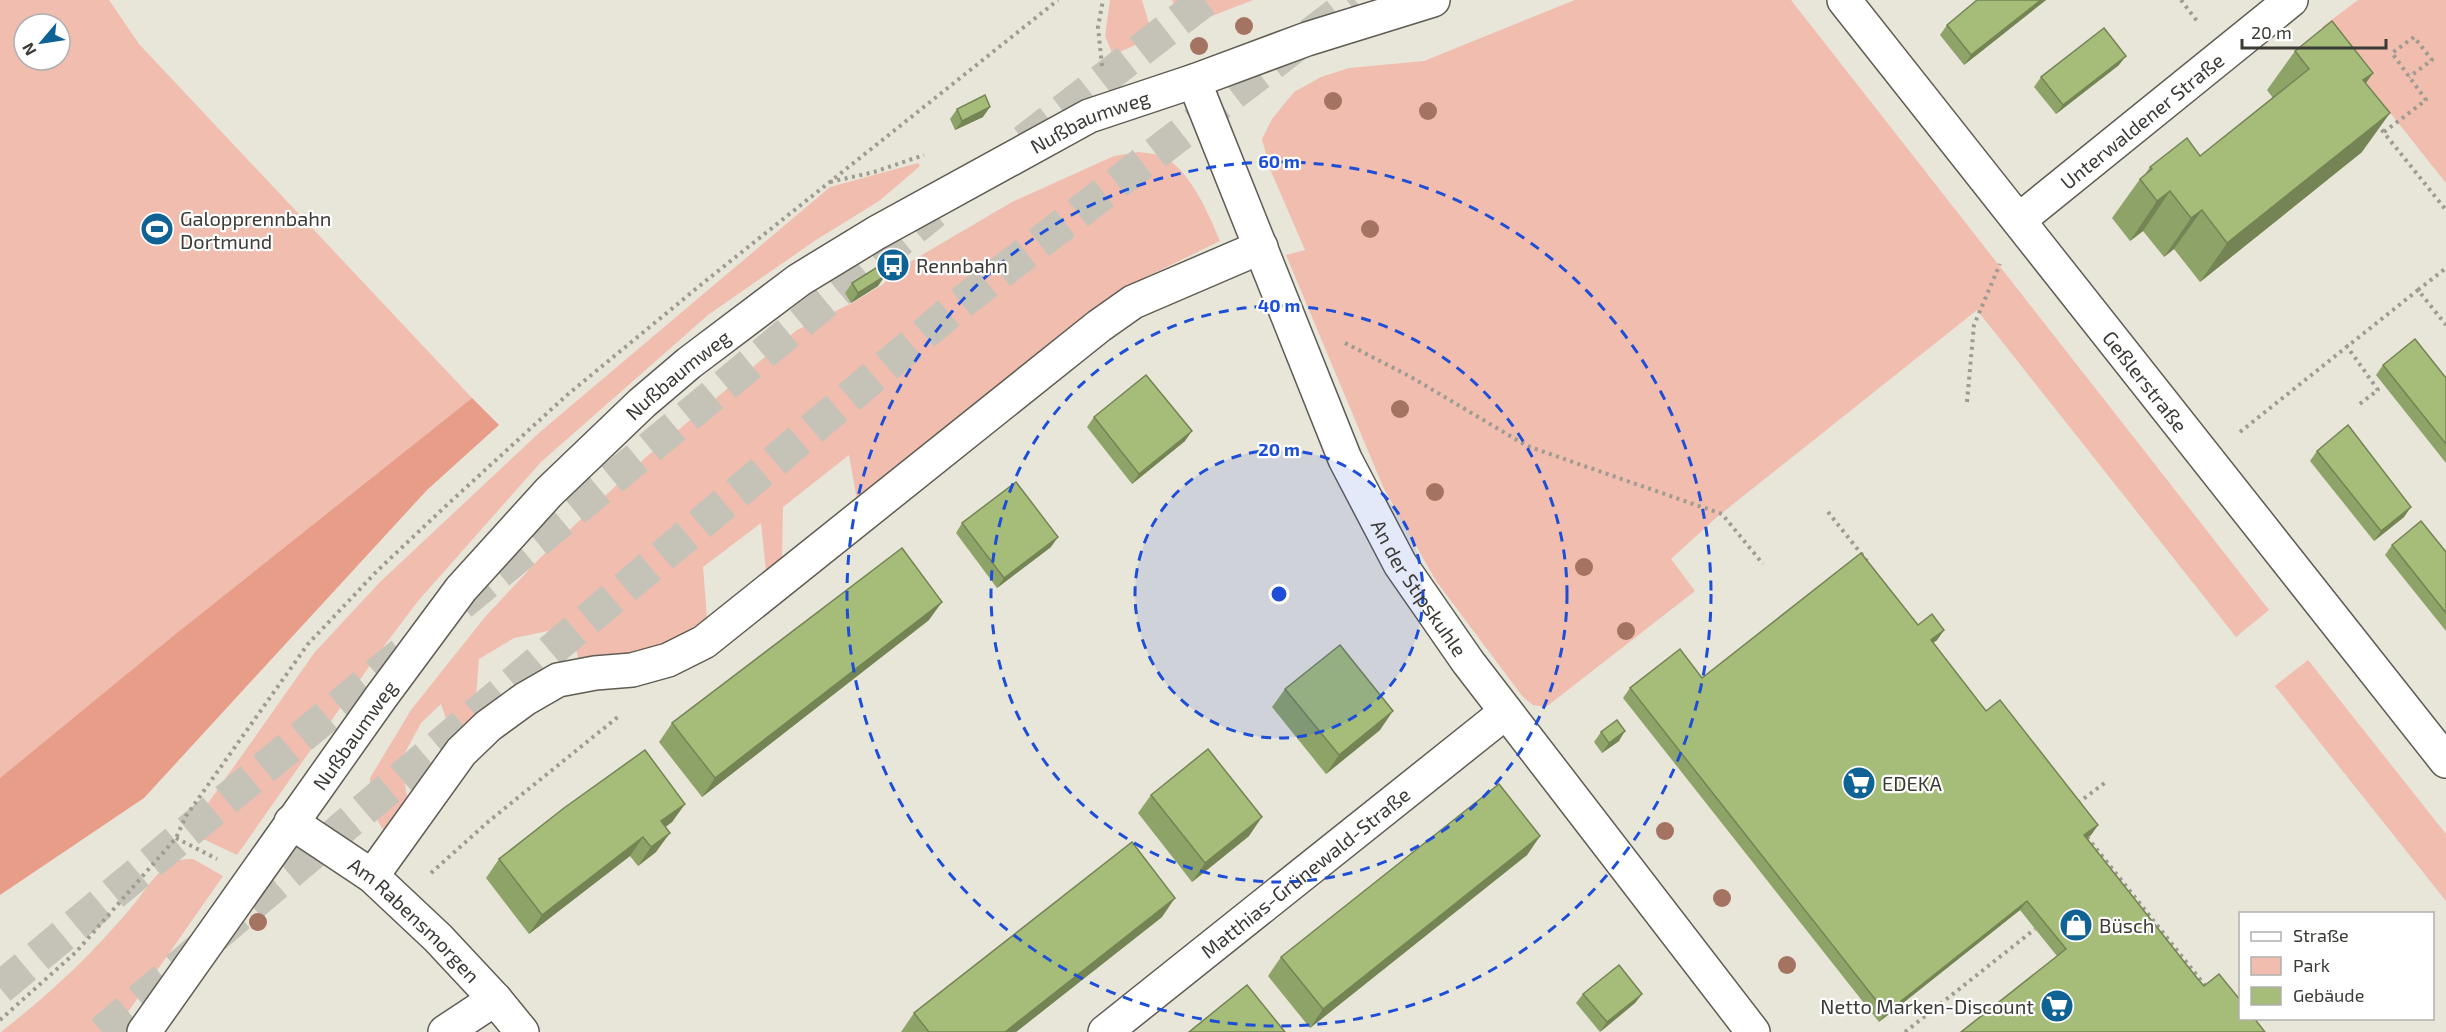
<svg xmlns="http://www.w3.org/2000/svg" width="2446" height="1032" font-family="'Exo 2',sans-serif">
	<style>
		.green { fill: #f0bdaf; fill-rule: evenodd }
		.forest { fill: #e89d88 }
		.lines { fill: none; stroke-linecap: round; stroke-linejoin: round }
		.trunk-tunnel { stroke: #c5c3b8; stroke-width: 33; stroke-dasharray: 33 16; stroke-linecap: butt }
		.minor-casing { stroke: #5f5c53; stroke-width: 36 }
		.tertiary-casing { stroke: #5f5c53; stroke-width: 36 }
		.path { stroke: #9d9b92; stroke-width: 4; stroke-dasharray: 3 4.5; stroke-linecap: butt }
		.minor { stroke: #fff; stroke-width: 33 }
		.tertiary { stroke: #fff; stroke-width: 33 }
		.tree { fill: #a57362 }
		.wall { fill: #8ea367 }
		.shaded-wall { fill: #748454 }
		.building { fill: #a5bd78; stroke: #748454; stroke-width: 1.5 }
		.ring { fill: none; stroke: #1d4ed8; stroke-width: 3; stroke-dasharray: 10 8 }
		.labels { text-anchor: middle; dominant-baseline: central; stroke-width: 4.5; stroke-linejoin: round; paint-order: stroke }
		.street-label { font-size: 20px; fill: #3b3a35; stroke: #fff }
		.poi-label { font-size: 20px; fill: #3b3a35; stroke: #fff; text-anchor: start }
		.centre { fill: #1d4ed8; stroke: #fff; stroke-width: 3 }
		.ring-label { font-size: 18px; text-anchor: middle; font-weight: bold; fill: #1d4ed8; stroke: #fff; stroke-width: 4.5; stroke-linejoin: round; paint-order: stroke }
	</style>
	<rect width="100%" height="100%" fill="#e8e5d9"/>
	<!-- green -->
	<g class="green">
		<path d="M0,0h109l30,44 333,354 -299,238 -173,142zM24,24h36v36h-36z"/>
		<path d="M1110,0h32l11,37 -40,18 -8,-19z"/>
		<path d="M1172,0h81l-49,19 -15,3 -11,-10z"/>
		<path d="M1575,0h216l478,610 -33,27 -259,-327 -260,207 -46,42 24,32 -149,116 -13,-2 -10,-8 -87,-116 -52,-92 -98,-234 19,-5 -35,-81 -8,-30 10,-20 22,-27 27,-15 28,-9 75,-7z"/>
		<path d="M2358,0h88v183l-124,-156z"/>
		<path d="M1139,152c7,1 17,2 23,4 28,13 47,59 58,85l-72,35 -45,27 -246,197 -8,-45 -66,52 -1,51 -16,13 -5,-48 -58,44 4,51 -38,25 -27,11 -64,5 -6,-33 -58,12 -35,21 -5,62 -21,18 -12,-35 -20,19 -20,37 7,43 -22,32 -14,-24 -2,-33 41,-68 74,-93 54,-58 106,-101 152,-128 55,-27 30,-18 16,-16 114,-67 102,-46z"/>
		<path d="M918,163l2,3 -41,35 -63,39 -108,75 -167,147 -123,139 -40,53 -141,201 -40,-19 -4,-6 1,-7 121,-171 65,-70 160,-150 290,-245z"/>
		<path d="M2308,660l138,174v67l-171,-215z"/>
		<path d="M193,859l30,17 -109,156h-113c45,-35 86,-73 124,-117 14,-15 26,-37 42,-49 8,-6 16,-7 26,-7z"/>
	</g>
	<!-- forest -->
	<path class="forest" d="M472,398l27,27 -72,65 -283,308 -144,97v-117l173,-142z"/>
	<g class="lines">
		<!-- trunk-tunnel -->
		<g class="trunk-tunnel">
			<path d="M1024,141l181,-141"/>
			<path d="M461,604l473,-392"/>
			<path d="M0,988l412,-343"/>
			<path d="M102,1032l855,-726 398,-306"/>
		</g>
		<!-- minor casing -->
		<g class="minor-casing">
			<g id="minor">
				<path id="s1" d="M1844,0l602,761"/>
				<path id="s2" d="M1194,81l151,378 55,105 68,98 285,370"/>
				<path id="s3" d="M2019,220l272,-220"/>
				<path id="s4" d="M291,822l81,54 66,62 57,61 27,33"/>
				<path d="M372,876l89,-124 27,-26 37,-27 33,-19 37,-7 37,-3 36,-10 36,-18 395,-316 34,-24 128,-55"/>
				<path d="M445,1032l50,-33"/>
				<path id="s5" d="M1105,1032l401,-320"/>
			</g>
		</g>
		<!-- tertiary casing -->
		<g class="tertiary-casing">
			<g id="tertiary">
				<path id="s6" d="M144,1032l237,-335 80,-108 88,-97 93,-89 47,-40 110,-83 77,-47 213,-117 105,-35 113,-42 126,-39"/>
			</g>
		</g>
		<!-- path -->
		<g class="path">
			<path d="M2181,0l16,21"/>
			<path d="M1102,66l-4,-39 5,-27"/>
			<path d="M2377,124l69,86"/>
			<path d="M2384,132l42,-32 -34,-47 22,-16 18,23 -23,17"/>
			<path d="M830,182l44,-10 50,-17"/>
			<path d="M2418,290l28,-22"/>
			<path d="M1345,343l66,34 116,69 195,68 41,50"/>
			<path d="M2346,345l32,45 -21,16"/>
			<path d="M1967,402l7,-77 26,-61"/>
			<path d="M2240,432l178,-142 28,35"/>
			<path d="M1828,512l39,49"/>
			<path d="M2078,803l28,-21"/>
			<path d="M2087,837l120,151"/>
			<path d="M176,838l41,21"/>
			<path d="M431,873l58,-52 130,-105"/>
			<path d="M0,1020l76,-68 100,-114 10,-22 122,-172 69,-73 72,-68 118,-108 141,-116 350,-279"/>
			<path d="M1905,1032l130,-103"/>
		</g>
		<!-- minor -->
		<use href="#minor" class="minor"/>
		<!-- tertiary -->
		<use href="#tertiary" class="tertiary"/>
	</g>
	<!-- trees -->
	<g class="tree">
		<circle cx="1244" cy="26" r="9"/>
		<circle cx="1199" cy="46" r="9"/>
		<circle cx="1333" cy="101" r="9"/>
		<circle cx="1428" cy="111" r="9"/>
		<circle cx="1370" cy="229" r="9"/>
		<circle cx="1400" cy="409" r="9"/>
		<circle cx="1435" cy="492" r="9"/>
		<circle cx="1584" cy="567" r="9"/>
		<circle cx="1626" cy="631" r="9"/>
		<circle cx="1665" cy="831" r="9"/>
		<circle cx="1722" cy="898" r="9"/>
		<circle cx="258" cy="922" r="9"/>
		<circle cx="1787" cy="965" r="9"/>
	</g>
	<!-- wall -->
	<g class="wall">
		<path d="M2046,0l-82,65 -24,-30 7,-10z"/>
		<path d="M2295,51l78,22 -7,10 -4,69 -162,130 -26,-33 -10,8 -21,-26 -13,10 -18,-23 28,-39 4,-3 6,-9 50,-11 73,-58 -6,-8z"/>
		<path d="M2119,65l-63,49 -22,-27 7,-10z"/>
		<path d="M957,109l26,8 -28,13 -5,-11z"/>
		<path d="M852,283l26,3 -27,17 -6,-10z"/>
		<path d="M2383,365l63,13v85l-70,-88z"/>
		<path d="M1094,417l91,24 -53,43 -45,-57z"/>
		<path d="M2317,451l87,66 -30,24 -64,-80z"/>
		<path d="M962,523l89,24 -54,41 -41,-55z"/>
		<path d="M2392,545l54,7v79l-61,-76z"/>
		<path d="M929,620l-227,177 -43,-55 13,-19z"/>
		<path d="M1944,630l-7,10 -4,3 53,68 112,114 -7,10 -4,3 110,140 7,8 37,15 -184,-45 -37,-46 -141,112 -256,-324 7,-10 72,-10z"/>
		<path d="M1285,689l95,41 -54,44 -54,-67z"/>
		<path d="M1601,732l18,9 -17,12 -8,-11z"/>
		<path d="M1151,795l98,41 -57,46 -54,-69z"/>
		<path d="M685,804l-13,18 -7,5 -9,25 -18,14 -8,-10 -101,78 -43,-56 13,-19z"/>
		<path d="M1540,836l-13,19 -217,173 -42,-52 13,-19z"/>
		<path d="M1162,917l-146,115h-115l13,-19z"/>
		<path d="M1583,994h59l-7,9 -35,29 -24,-29z"/>
	</g>
	<!-- shaded-wall -->
	<g class="shaded-wall">
		<path d="M2041,0h5l-82,65 7,-10z"/>
		<path d="M2126,56l-7,9 -63,49 7,-9z"/>
		<path d="M2373,73l-28,39 18,-32z"/>
		<path d="M990,107l-7,10 -28,13 7,-9z"/>
		<path d="M2390,113l-28,39 -162,130 27,-39z"/>
		<path d="M2170,191l-27,40 -13,10 27,-40z"/>
		<path d="M2202,210l-28,39 -10,8 27,-39z"/>
		<path d="M885,276l-7,10 -27,17 7,-10z"/>
		<path d="M1192,431l-7,10 -53,43 7,-10z"/>
		<path d="M2411,507l-7,10 -30,24 7,-10z"/>
		<path d="M1058,537l-7,10 -54,41 7,-10z"/>
		<path d="M942,602l-13,18 -227,177 13,-19z"/>
		<path d="M1944,630l-7,10 -13,10 7,-10z"/>
		<path d="M1393,711l-13,19 -54,44 13,-19z"/>
		<path d="M1625,731l-6,10 -17,12 7,-10z"/>
		<path d="M685,804l-13,18 -24,18 13,-19z"/>
		<path d="M1262,817l-13,19 -57,46 13,-19z"/>
		<path d="M2098,825l-7,10 -13,10 6,-10z"/>
		<path d="M670,833l-14,19 -18,14 13,-19z"/>
		<path d="M1540,836l-13,19 -217,173 13,-19z"/>
		<path d="M643,837l-13,19 -101,78 13,-19z"/>
		<path d="M1175,898l-13,19 -146,115h-11z"/>
		<path d="M2027,901l-7,9 -141,112 7,-9z"/>
		<path d="M1642,994l-7,9 -35,29 7,-10z"/>
	</g>
	<!-- building -->
	<g class="building">
		<path d="M1977,0h64l-70,55 -24,-30z"/>
		<path d="M2332,21l41,52 -10,7 27,33 -163,130 -25,-33 -11,8 -21,-27 -13,10 -17,-22 12,-10 -2,-2 37,-29 13,18 109,-87 -14,-18z"/>
		<path d="M2104,28l22,28 -63,49 -22,-28z"/>
		<path d="M985,95l5,12 -28,14 -5,-12z"/>
		<path d="M879,266l6,10 -27,17 -6,-10z"/>
		<path d="M2415,339l31,39v66l-63,-79z"/>
		<path d="M1146,375l46,56 -53,43 -45,-57z"/>
		<path d="M2348,425l63,82 -30,24 -64,-80z"/>
		<path d="M1016,482l42,55 -54,41 -42,-55z"/>
		<path d="M2421,521l25,31v61l-54,-68z"/>
		<path d="M902,548l40,54 -227,176 -43,-55z"/>
		<path d="M1861,553l57,72 14,-11 12,16 -13,10 55,71 14,-11 98,125 -14,10 113,143 7,8 15,-12 22,27v17h13l11,14h-304l105,-83 -39,-48 -141,112 -256,-325 50,-39 22,29z"/>
		<path d="M1340,645l53,66 -54,44 -54,-66z"/>
		<path d="M1617,720l8,11 -16,12 -8,-11z"/>
		<path d="M1208,749l54,68 -57,46 -54,-68z"/>
		<path d="M645,750l40,54 -24,17 9,12 -19,14 -8,-10 -101,78 -43,-56 65,-51z"/>
		<path d="M1499,784l41,52 -217,173 -42,-52z"/>
		<path d="M1132,842l43,56 -170,134h-76l-15,-19z"/>
		<path d="M1619,965l23,29 -35,28 -24,-28z"/>
		<path d="M1247,985l38,47h-96z"/>
	</g>
	<!-- distance rings -->
	<circle cx="1279" cy="594" r="144" fill="#1d4ed8" fill-opacity=".12"/>
	<g class="ring">
		<circle cx="1279" cy="594" r="144"/>
		<circle cx="1279" cy="594" r="288"/>
		<circle cx="1279" cy="594" r="432"/>
	</g>
	<!-- icons -->
	<defs>
		<g id="stadium-disc" transform="scale(1.725)"><circle r="9.5" fill="#0f6294" stroke="#fff"/><path d="M0-5a6.5 5 0 1 0 0 10a6.5 5 0 1 0 0-10ZM-3.5-1.8h7v3.6h-7Z" fill="#fff"/></g>
		<g id="bus-disc" transform="scale(1.725)"><circle r="9.5" fill="#0f6294" stroke="#fff"/><path d="M-5-6H5V4H4V6H2V4H-2V6H-4V4H-5ZM-3.5-4V0h7V-4ZM-3.5 1.2v1.5H-2V1.2ZM2 1.2v1.5H3.5V1.2Z" fill="#fff"/></g>
		<g id="supermarket-disc" transform="scale(1.725)"><circle r="9.5" fill="#0f6294" stroke="#fff"/><path d="M-6-5.5h2.5l.6 2H6L4.5 2H-2.5L-4.4-4H-6ZM-1.5 3.2a1.3 1.3 0 1 0 .1 0ZM3 3.2a1.3 1.3 0 1 0 .1 0Z" fill="#fff"/></g>
		<g id="shop-disc" transform="scale(1.725)"><circle r="9.5" fill="#0f6294" stroke="#fff"/><path d="M-5-2.5h2.3a2.7 3.5 0 0 1 5.4 0H5L5.5 6h-11ZM-1.5-2.5h3a1.5 2.3 0 0 0-3 0Z" fill="#fff"/></g>
	</defs>
	<g fill-rule="evenodd">
		<use href="#stadium-disc" x="157" y="229"/>
		<use href="#bus-disc" x="893" y="265"/>
		<use href="#supermarket-disc" x="1859" y="783"/>
		<use href="#shop-disc" x="2076" y="925"/>
		<use href="#supermarket-disc" x="2057" y="1006"/>
	</g>
	<g class="labels">
		<!-- street labels -->
		<g class="street-label">
			<text stroke="none"><textPath href="#s3" startOffset="158">Unterwaldener Straße</textPath></text>
			<text stroke="none"><textPath href="#s6" startOffset="1336">Nußbaumweg</textPath></text>
			<text stroke="none"><textPath href="#s6" startOffset="850">Nußbaumweg</textPath></text>
			<text stroke="none"><textPath href="#s1" startOffset="486">Geßlerstraße</textPath></text>
			<text stroke="none"><textPath href="#s2" startOffset="556">An der Stipskuhle</textPath></text>
			<text stroke="none"><textPath href="#s6" startOffset="364">Nußbaumweg</textPath></text>
			<text stroke="none"><textPath href="#s5" startOffset="256">Matthias-Grünewald-Straße</textPath></text>
			<text stroke="none"><textPath href="#s4" startOffset="158">Am Rabensmorgen</textPath></text>
		</g>
		<!-- poi labels -->
		<g class="poi-label">
			<text x="180" y="218">Galopprennbahn<tspan x="180" dy="23">Dortmund</tspan></text>
			<text x="916" y="265">Rennbahn</text>
			<text x="1882" y="783">EDEKA</text>
			<text x="2099" y="925">Büsch</text>
			<text x="2034" y="1006" text-anchor="end">Netto Marken-Discount</text>
		</g>
	</g>
	<circle cx="1279" cy="594" r="9" class="centre"/>
	<g class="ring-label">
		<text x="1279" y="168">60 m</text>
		<text x="1279" y="312">40 m</text>
		<text x="1279" y="456">20 m</text>
	</g>
	<!-- legend -->
	<rect x="2239" y="912" width="195" height="108" fill="#ffffff" stroke="#b1b0ae" stroke-width="1.5"/>
	<rect x="2251" y="932" width="30" height="9" fill="#ffffff" stroke="#b1b0ae" stroke-width="1.5"/>
	<text x="2293" y="942" font-size="18" fill="#3b3a35">Straße</text>
	<rect x="2251" y="957" width="30" height="18" fill="#f0bdaf" stroke="#b1b0ae" stroke-width="1.5"/>
	<text x="2293" y="972" font-size="18" fill="#3b3a35">Park</text>
	<rect x="2251" y="987" width="30" height="18" fill="#a5bd78" stroke="#b1b0ae" stroke-width="1.5"/>
	<text x="2293" y="1002" font-size="18" fill="#3b3a35">Gebäude</text>
	<!-- north arrow -->
	<g transform="translate(42 42) rotate(241)"><circle r="28" fill="#ffffff" stroke="#b1b0ae" stroke-width="1.5"/>
	<path d="M0-4.5L10 22L0 15L-10 22Z" fill="#0f6294"/>
	<text y="-9" font-size="16" font-weight="bold" text-anchor="middle" fill="#3b3a35">N</text>
	</g>
	<!-- scale -->
	<path d="M2242 39v9h144v-9" fill="none" stroke="#3b3a35" stroke-width="3"/>
	<text x="2251" y="39" font-size="18" fill="#3b3a35" stroke="#ffffff" stroke-width="4.5" paint-order="stroke">20 m</text>
</svg>
